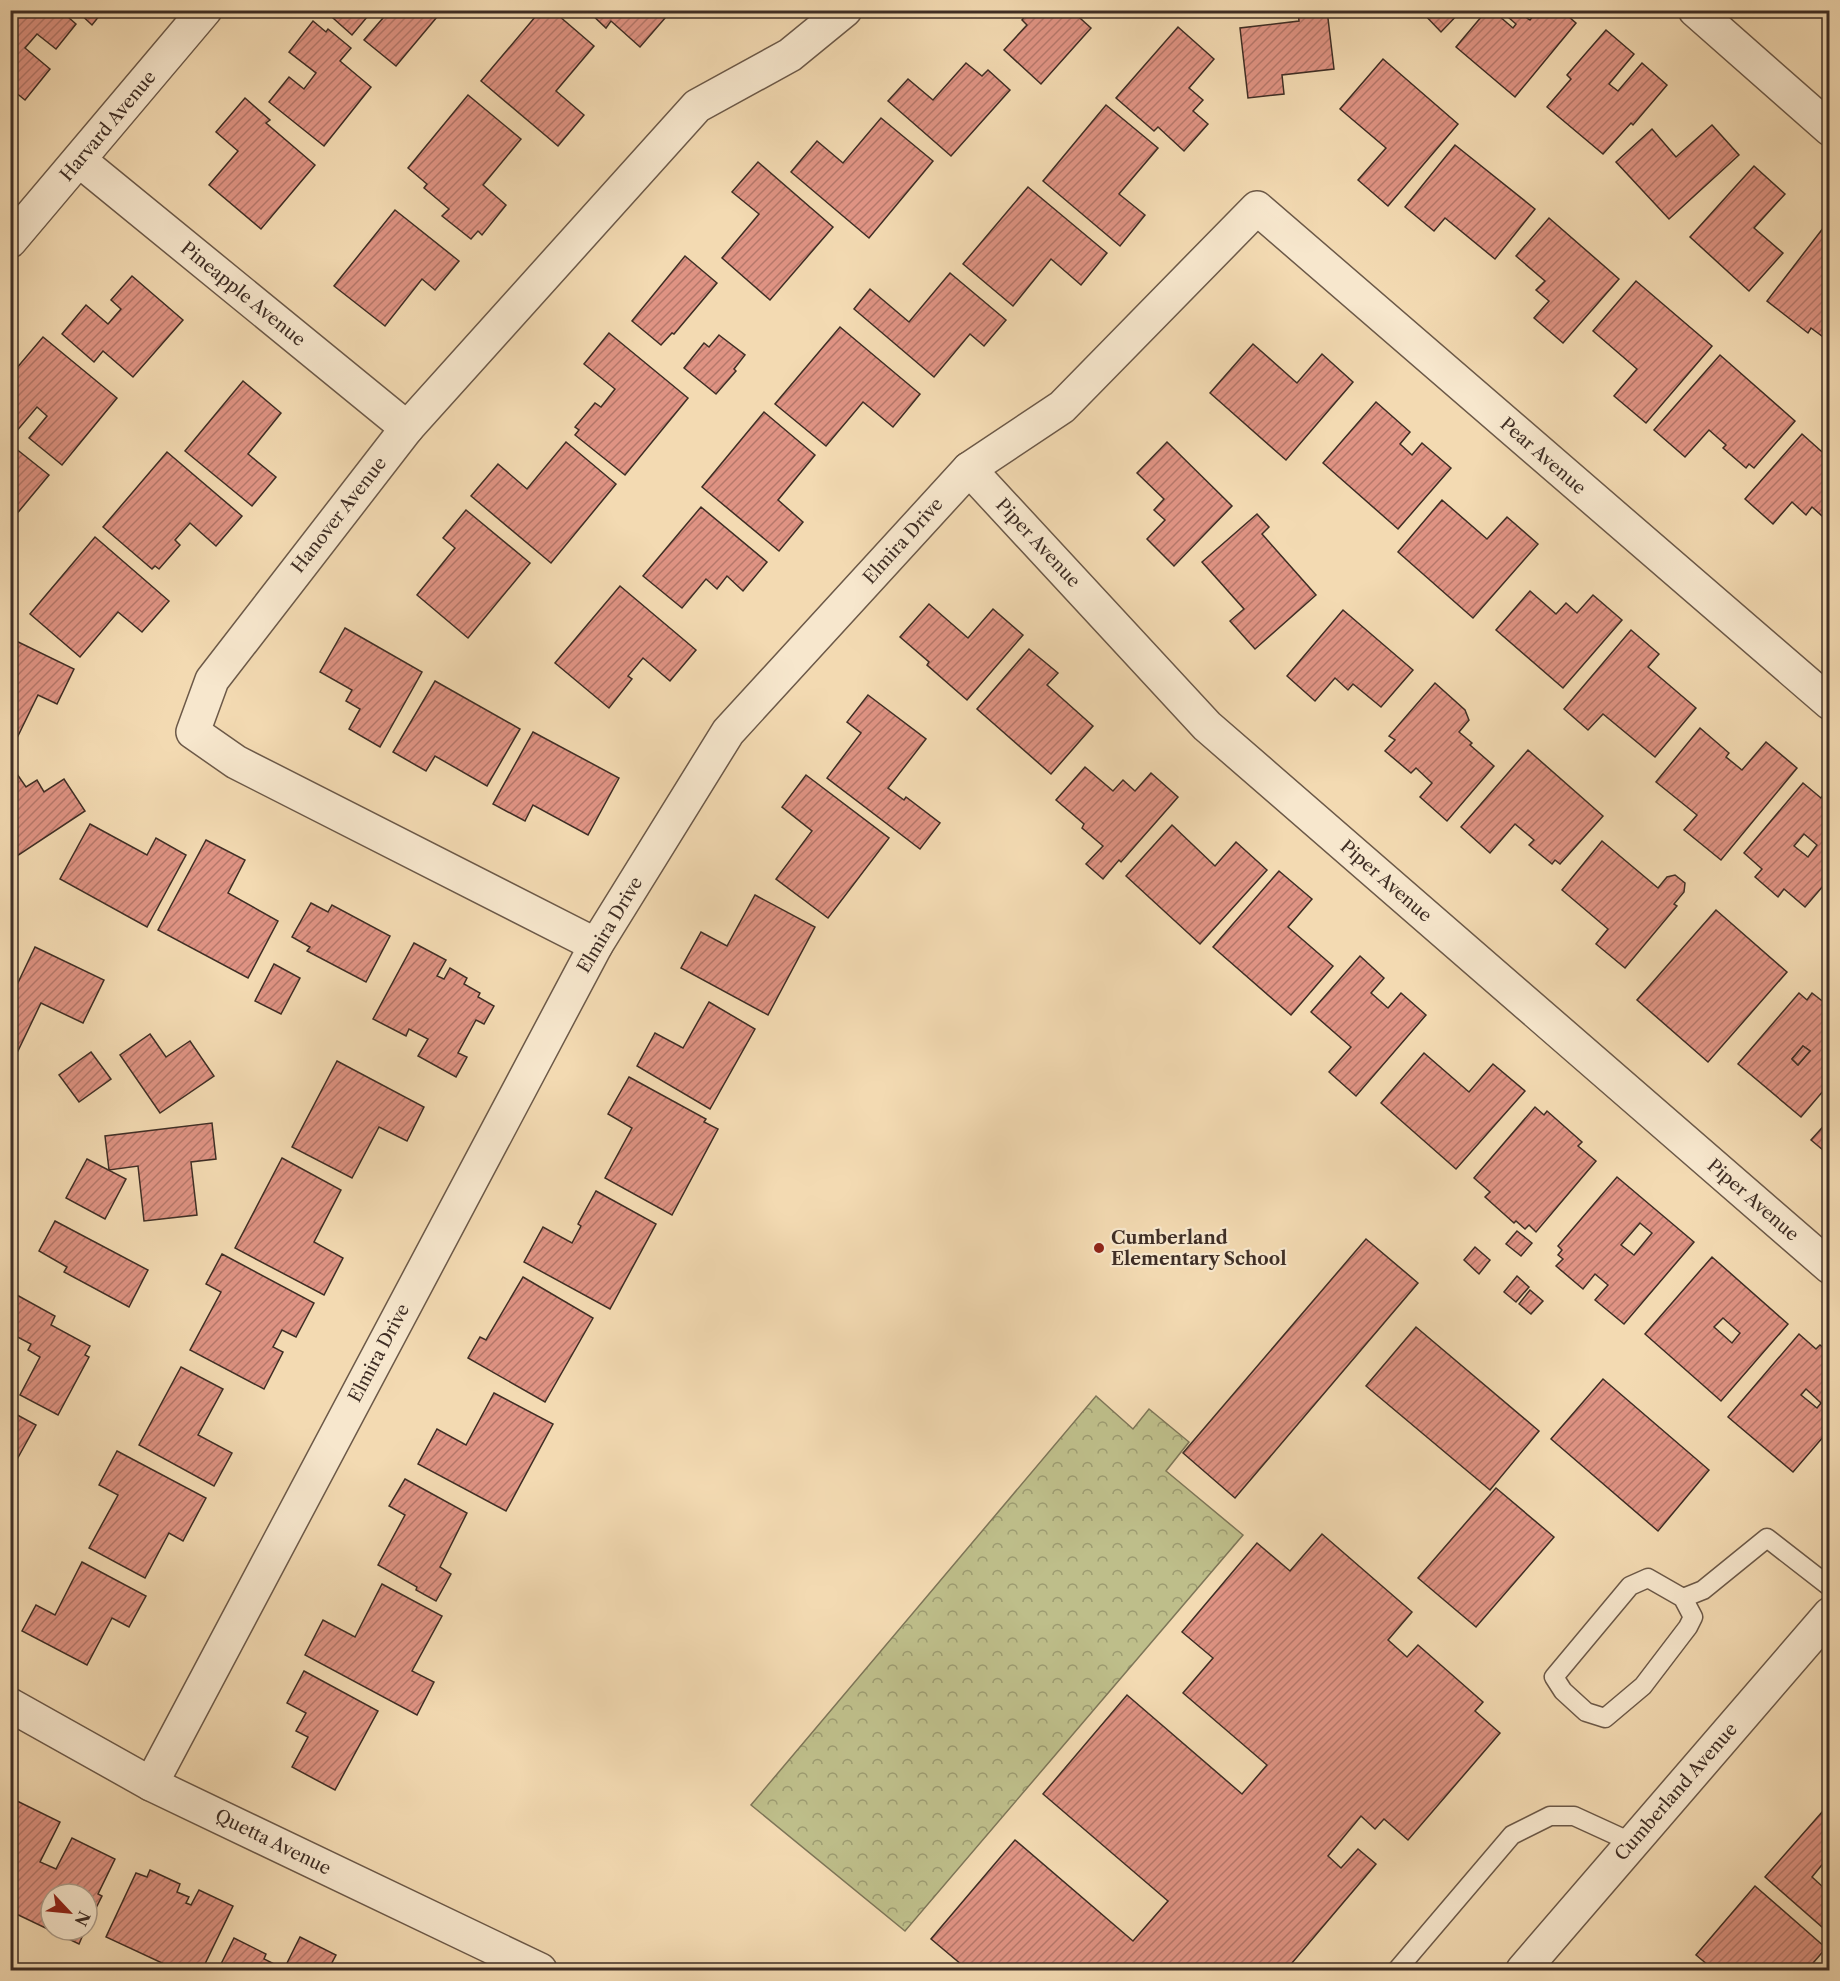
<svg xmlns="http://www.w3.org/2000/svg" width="1840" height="1981" font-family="'Libre Caslon Text',serif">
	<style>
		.forest { fill: url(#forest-crowns); stroke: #7e7658; stroke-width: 1.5 }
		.building { fill: url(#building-hatch); stroke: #3f2e25; stroke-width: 1.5; fill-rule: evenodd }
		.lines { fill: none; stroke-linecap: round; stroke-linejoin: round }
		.lane-casing { stroke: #6c5948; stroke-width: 21 }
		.street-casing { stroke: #6c5948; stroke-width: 36 }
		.lane { stroke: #f7e7cd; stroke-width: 18 }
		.street { stroke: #f7e7cd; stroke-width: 33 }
		.poi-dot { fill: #8f2418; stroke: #f7e7cd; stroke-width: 2 }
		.labels { text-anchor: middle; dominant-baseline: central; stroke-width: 4.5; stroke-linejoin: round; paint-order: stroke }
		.street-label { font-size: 18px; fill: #3f2e25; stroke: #f7e7cd }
		.poi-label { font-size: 18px; font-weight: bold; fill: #3f2e25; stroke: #f7e7cd; text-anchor: start }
	</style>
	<defs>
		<pattern id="forest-crowns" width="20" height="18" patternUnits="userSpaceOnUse" patternTransform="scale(1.5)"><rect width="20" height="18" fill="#bebe8a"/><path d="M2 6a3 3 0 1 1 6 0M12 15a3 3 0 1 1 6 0" fill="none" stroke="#9c9b71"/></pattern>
		<pattern id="building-hatch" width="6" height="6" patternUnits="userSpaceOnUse" patternTransform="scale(1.5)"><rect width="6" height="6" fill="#df9383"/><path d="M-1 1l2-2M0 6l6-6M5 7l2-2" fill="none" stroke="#b6786b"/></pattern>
	</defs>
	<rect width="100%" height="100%" fill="#f3dab2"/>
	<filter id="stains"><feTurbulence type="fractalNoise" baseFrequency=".00333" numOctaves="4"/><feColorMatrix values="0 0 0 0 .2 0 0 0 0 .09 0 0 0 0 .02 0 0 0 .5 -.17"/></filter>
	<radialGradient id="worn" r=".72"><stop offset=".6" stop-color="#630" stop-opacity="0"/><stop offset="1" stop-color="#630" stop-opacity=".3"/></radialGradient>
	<!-- forest -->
	<path class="forest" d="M1096,1396l37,33 16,-20 40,33 -23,29 77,64 -338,396 -154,-126z"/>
	<!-- building -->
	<g class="building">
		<path d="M10,10h50l16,14 -20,25 -19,-15 -12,14 25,21 -25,31 -15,-12z"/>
		<path d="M76,10h28l-12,15z"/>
		<path d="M324,10h49l-21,25z"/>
		<path d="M374,10h67l1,1 -46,55 -32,-26 19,-22z"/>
		<path d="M541,10h11l42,36 -38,45 28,24 -26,31 -77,-65z"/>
		<path d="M587,10h85l-32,37 -29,-26 -5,7z"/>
		<path d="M1026,10h45l20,18 -50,56 -37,-34 23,-25 -5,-5 6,-8z"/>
		<path d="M1298,10h29l7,59 -52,6 2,19 -36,4 -8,-70 59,-7z"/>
		<path d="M1420,10h42l-21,22z"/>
		<path d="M1487,10h5l21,18 3,-4 -16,-14h28l-4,6 6,4 8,-10h23l15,13 -61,74 -59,-50z"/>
		<path d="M313,21l13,11 2,-3 23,19 -11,13 31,26 -47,59 -55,-44 20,-25 15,12 12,-16 -27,-21z"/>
		<path d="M1178,27l36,32 -25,29 14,12 -10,11 15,13 -24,27 -26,-24 -4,4 -38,-33z"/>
		<path d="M1606,30l28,24 -25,30 9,7 24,-28 25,22 -34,40 -2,-2 -28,31 -56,-47 24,-28 -4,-4z"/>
		<path d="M1383,59l75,65 -70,82 -30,-26 28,-32 -46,-39z"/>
		<path d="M966,63l16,13 6,-6 22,20 -59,66 -63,-55 20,-22 25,21z"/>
		<path d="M468,95l53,44 -38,46 23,20 -24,30 -4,-4 -7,8 -29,-23 7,-7 -25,-21 3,-4 -19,-16z"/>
		<path d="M245,98l25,22 -4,3 49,42 -54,64 -52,-44 29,-34 -22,-19z"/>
		<path d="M1106,105l52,43 -39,46 26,21 -25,31 -77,-65z"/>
		<path d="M881,118l52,43 -64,77 -78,-66 26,-31 26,22z"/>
		<path d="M1712,125l27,30 -70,64 -53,-57 36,-33 24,28z"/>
		<path d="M1455,145l80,64 -40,50 -50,-41 -11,13 -29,-24z"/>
		<path d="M758,162l75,65 -63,73 -48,-42 37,-44 -27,-22z"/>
		<path d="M1754,166l31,28 -31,34 29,25 -34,38 -59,-54z"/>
		<path d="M1028,187l79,66 -26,32 -30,-26 -38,47 -50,-42z"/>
		<path d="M395,210l64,51 -24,29 -13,-11 -37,47 -51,-40z"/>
		<path d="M1549,218l70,61 -56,64 -29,-25 15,-17 -13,-11 9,-9 -29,-25z"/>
		<path d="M1827,223l3,2v117l-19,-14 -3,5 -41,-32z"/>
		<path d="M685,256l32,27 -43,51 -2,-1 -11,12 -29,-24z"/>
		<path d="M950,273l56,47 -22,26 -14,-12 -36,43 -80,-68 16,-20 39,33z"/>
		<path d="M132,276l51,44 -50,57 -30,-26 -9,11 -32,-28 24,-29 22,19 13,-15 -10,-9z"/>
		<path d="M1636,281l76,65 -66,77 -32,-27 23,-27 -44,-38z"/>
		<path d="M840,327l80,67 -27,33 -30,-25 -37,44 -51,-42z"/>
		<path d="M609,333l79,65 -63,77 -50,-40 4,-5 -4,-3 20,-24 6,4 14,-18 -31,-25z"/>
		<path d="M719,335l26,20 -11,14 2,2 -20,23 -32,-26 20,-25 5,4z"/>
		<path d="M43,337l74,61 -55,67 -33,-27 18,-22 -10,-9 -22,26 -5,-4v-53z"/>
		<path d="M1253,344l44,39 25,-29 31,28 -67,78 -76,-67z"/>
		<path d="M1720,355l75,66 -41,47 -5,-4 -3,4 -23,-20 3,-3 -17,-15 -24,27 -31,-27z"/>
		<path d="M243,381l38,32 -33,41 28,23 -24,29 -67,-55z"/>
		<path d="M1376,402l34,30 -10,12 12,11 10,-12 29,25 -53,61 -75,-66z"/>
		<path d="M764,412l51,43 -37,45 25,22 -24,29 -77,-64z"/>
		<path d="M1802,434l28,25v64l-18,-16 -6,8 -14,-13 -19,22 -28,-25z"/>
		<path d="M566,442l50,42 -65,79 -80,-67 27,-32 29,25z"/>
		<path d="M1167,442l65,64 -58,60 -27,-27 18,-19 -11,-10 10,-11 -27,-26z"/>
		<path d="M10,444l39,31 -39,47z"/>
		<path d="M167,452l75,64 -26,30 -26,-23 -15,17 5,5 -21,24 -4,-3 -3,3 -49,-42z"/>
		<path d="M1442,500l45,39 20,-22 31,27 -65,74 -75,-66z"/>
		<path d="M701,507l66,55 -24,29 -16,-15 -10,13 -11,-10 -24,29 -39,-32z"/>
		<path d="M466,510l64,53 -62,75 -51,-43 38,-47 -12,-10z"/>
		<path d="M1257,514l12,13 -7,7 54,61 -61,54 -25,-28 14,-12 -42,-47z"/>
		<path d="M95,537l74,64 -27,31 -24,-20 -38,45 -50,-43z"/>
		<path d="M620,586l76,64 -26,31 -27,-23 -15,18 4,3 -23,29 -54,-45z"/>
		<path d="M1530,591l26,23 10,-11 11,10 16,-18 29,25 -59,68 -67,-58z"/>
		<path d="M929,604l39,34 25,-29 30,26 -56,65 -40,-35 2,-3 -29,-25z"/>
		<path d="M1343,610l70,60 -32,37 -28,-23 -5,6 -13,-12 -20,23 -28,-25z"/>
		<path d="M345,628l77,44 -42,75 -31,-18 11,-20 -14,-8 6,-11 -32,-18z"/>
		<path d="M1631,630l28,24 -11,13 48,41 -41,49 -52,-43 -15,16 -24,-21z"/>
		<path d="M10,638l64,31 -17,35 -19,-9 -23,47 -5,-3z"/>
		<path d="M1029,649l29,24 -11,12 46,41 -42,48 -74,-65z"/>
		<path d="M435,681l85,48 -33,57 -52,-30 -9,15 -33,-19z"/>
		<path d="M1435,683l30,27 4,10 -10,12 13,11 -2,2 24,21 -47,55 -27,-24 12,-14 -16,-15 -5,5 -26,-22 10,-11 -6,-4z"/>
		<path d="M868,695l58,44 -38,49 16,12 2,-3 34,26 -20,26 -93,-71 34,-45 -14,-11z"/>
		<path d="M1700,728l29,25 -3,4 16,13 24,-28 31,26 -76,92 -37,-30 13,-15 -41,-33z"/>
		<path d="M533,732l86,46 -31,57 -55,-30 -8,16 -32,-17z"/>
		<path d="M1528,750l75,66 -43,48 -5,-4 -3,4 -23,-19 5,-5 -19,-16 -25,29 -29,-26z"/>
		<path d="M10,764l16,23 11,-7 7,12 20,-13 21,32 -71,47 -4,-6z"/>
		<path d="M1085,767l28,24 10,-11 12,11 16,-18 27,24 -57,65 -2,-2 -16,19 -17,-15 17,-18 -21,-18 2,-4 -28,-24z"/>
		<path d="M806,775l83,63 -61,80 -52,-39 36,-48 -30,-24z"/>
		<path d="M1803,783l18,15 3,-4 6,5v79l-25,29 -21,-18 -6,8 -23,-20 7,-8 -18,-16zM1804,834l13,11 -9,12 -14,-11z"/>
		<path d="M90,824l57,31 9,-17 30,17 -39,72 -87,-48z"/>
		<path d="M1172,825l43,41 21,-24 31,28 -67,74 -74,-68z"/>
		<path d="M206,840l39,20 -17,33 50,28 -30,57 -90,-48z"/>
		<path d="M1602,841l56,47 9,-11 8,-2 10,8 -1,9 -10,12 3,2 -52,62 -29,-24 12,-15 -46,-39z"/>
		<path d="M1279,871l33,28 -24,28 45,39 -42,49 -78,-68z"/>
		<path d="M755,895l60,32 -47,88 -87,-47 20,-36 26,14z"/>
		<path d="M311,903l17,9 4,-7 58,31 -24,46 -59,-31 3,-4 -18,-10z"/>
		<path d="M1716,910l71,62 -79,90 -71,-62z"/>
		<path d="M414,943l32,17 -9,16 7,3 6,-11 17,10 -3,6 16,9 -2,4 16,9 -10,18 -8,-4 -18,33 9,4 -11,20 -38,-21 10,-17 -19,-10 -3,7 -33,-17z"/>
		<path d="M35,947l69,33 -21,43 -42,-20 -25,52 -6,-3v-63l4,2z"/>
		<path d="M1360,956l24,22 -13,15 17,15 13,-15 25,22 -70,81 -27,-24 22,-25 -40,-35z"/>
		<path d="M274,964l26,14 -19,36 -26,-13z"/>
		<path d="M1799,993l8,7 5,-7 18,14v76l-29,34 -63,-53zM1803,1046l7,5 -12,14 -6,-6z"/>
		<path d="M709,1002l46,27 -45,80 -73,-43 18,-33 28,15z"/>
		<path d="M150,1034l16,23 24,-16 24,35 -54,37 -40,-58z"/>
		<path d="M1803,1046l7,5 -12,14 -6,-6z"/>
		<path d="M91,1052l20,27 -32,23 -20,-27z"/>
		<path d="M1424,1053l45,39 24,-28 32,27 -69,78 -75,-66z"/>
		<path d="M337,1061l87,46 -17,34 -28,-14 -27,51 -60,-31z"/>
		<path d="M629,1077l77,42 -2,3 14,7 -46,86 -67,-37 27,-50 -24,-14z"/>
		<path d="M1535,1107l9,8 3,-4 35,31 -4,4 18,15 -60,71 -7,-7 -4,4 -9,-8 -2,2 -29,-26 5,-5 -16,-14z"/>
		<path d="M1830,1119v37l-19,-16z"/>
		<path d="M212,1123l4,36 -25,3 6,53 -53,6 -6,-55 -29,4 -4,-34z"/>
		<path d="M282,1158l59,32 -27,52 29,16 -19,37 -89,-47z"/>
		<path d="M87,1159l39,20 -21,40 -39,-21z"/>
		<path d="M1617,1177l77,65 -70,82 -29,-24 13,-15 -13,-11 -12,15 -27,-23 7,-7 -5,-4 4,-5 -4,-4zM1640,1223l12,10 -18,22 -13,-10z"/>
		<path d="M596,1191l60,33 -46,85 -86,-47 19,-35 29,16 9,-17 -3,-2z"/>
		<path d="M55,1221l93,49 -19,37 -65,-35 3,-5 -28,-16z"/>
		<path d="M1517,1231l15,12 -11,13 -15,-12z"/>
		<path d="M1366,1239l52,44 -183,215 -52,-45z"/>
		<path d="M1475,1247l15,13 -11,14 -15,-14z"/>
		<path d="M222,1254l92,49 -18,34 -14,-7 -9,17 10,5 -19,37 -74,-39 31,-58 -15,-8z"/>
		<path d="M1712,1257l76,67 -67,77 -76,-67zM1723,1318l17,15 -8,10 -18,-16z"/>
		<path d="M1517,1276l12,11 -13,15 -12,-10z"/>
		<path d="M523,1277l70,41 -48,84 -77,-44 12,-21 6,3z"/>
		<path d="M1530,1290l13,11 -12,13 -12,-10z"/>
		<path d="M15,1294l40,22 -4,9 39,21 -5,9 4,2 -31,58 -38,-20 20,-38 -12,-7 3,-6 -21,-11v-30z"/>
		<path d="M1416,1327l123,104 -49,59 -124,-104z"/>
		<path d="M1799,1334l17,15 4,-4 10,8v76l-37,43 -65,-55zM1806,1389l15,14 -4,5 -16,-13z"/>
		<path d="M181,1367l42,22 -25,46 34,18 -18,33 -75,-41z"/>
		<path d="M1603,1379l106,91 -51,61 -107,-92z"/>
		<path d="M494,1393l59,31 -47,87 -88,-47 19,-35 29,16z"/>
		<path d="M10,1411l26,14 -26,47z"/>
		<path d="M117,1451l89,47 -23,43 -14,-8 -24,45 -56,-30 29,-53 -19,-10z"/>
		<path d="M405,1479l62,34 -27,54 11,7 -15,27 -20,-11 1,-3 -39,-22 27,-50 -16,-9z"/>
		<path d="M1496,1488l58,49 -78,90 -58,-49z"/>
		<path d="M1322,1534l90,78 -24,28 19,17 11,-12 65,57 -8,9 25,22 -92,107 -24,-21 -9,10 -14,-13 -33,40 13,12 17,-19 18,15 -90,106h-318l-37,-31 84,-99 118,101 35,-40 -125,-107 84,-99 115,99 25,-29 -84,-72 30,-35 -31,-26 75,-89 33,28z"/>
		<path d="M82,1562l64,34 -17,31 -17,-9 -25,47 -65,-34 14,-26 19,10z"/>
		<path d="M382,1584l60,32 -30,55 22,11 -17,33 -112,-60 18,-35 32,17z"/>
		<path d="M304,1671l74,40 -43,79 -43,-23 16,-30 -12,-6 10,-18 -19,-10z"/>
		<path d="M15,1800l45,22 -20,40 16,7 16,-31 43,21 -17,35 4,2 -15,30v-32h-36v36h34l-6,14 -69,-33v-102z"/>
		<path d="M1830,1803v62l-5,-4 -13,16 12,11 6,-7v53l-65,-57z"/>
		<path d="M150,1870l30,14 -3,8 12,5 -3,6 5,2 8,-15 34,16 -31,64h-25l-71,-33 30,-64 11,4z"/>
		<path d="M1755,1886l71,62 -19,22h-93l-18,-15z"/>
		<path d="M300,1937l36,18 -8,15h-110l16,-32 32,16 -2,5 20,10z"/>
	</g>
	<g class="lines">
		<!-- lane casing -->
		<g class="lane-casing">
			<g id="lane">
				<path d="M1648,1578l35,20 10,19 -5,10 -45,59 -38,32 -19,-6 -23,-21 -9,-14 76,-91z"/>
				<path d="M1683,1598l20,-8 64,-52 63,49"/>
				<path d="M1397,1970l115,-135 38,-19h24l59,27"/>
			</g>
		</g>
		<!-- street casing -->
		<g class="street-casing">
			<g id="street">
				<path d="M1695,10l135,119"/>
				<path d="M79,160l328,268"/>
				<path d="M10,241l195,-231"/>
				<path d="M969,469l238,257 623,541"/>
				<path d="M596,945l-360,-183 -43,-30 19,-52 195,-252 290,-322 93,-51 55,-45"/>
				<path d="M10,1705l141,79 389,186"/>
				<path d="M151,1784l445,-839 132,-213 241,-263 93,-62 195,-199 573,495"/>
				<path d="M1523,1970l307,-356"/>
			</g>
		</g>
		<!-- lane -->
		<use href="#lane" class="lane"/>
		<!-- street -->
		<use href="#street" class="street"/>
	</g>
	<!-- markers -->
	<circle class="poi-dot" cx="1099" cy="1248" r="6"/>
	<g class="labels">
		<!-- street labels -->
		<g class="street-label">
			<text transform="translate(108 126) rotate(-50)">Harvard Avenue</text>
			<text transform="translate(243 294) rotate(39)">Pineapple Avenue</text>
			<text transform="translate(1543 456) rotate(41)">Pear Avenue</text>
			<text transform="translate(339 515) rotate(-52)">Hanover Avenue</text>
			<text transform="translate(903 541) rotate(-48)">Elmira Drive</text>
			<text transform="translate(1038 543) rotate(47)">Piper Avenue</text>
			<text transform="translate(1386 881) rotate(41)">Piper Avenue</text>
			<text transform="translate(610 925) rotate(-59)">Elmira Drive</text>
			<text transform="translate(1753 1200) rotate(41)">Piper Avenue</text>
			<text transform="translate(379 1353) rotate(-62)">Elmira Drive</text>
			<text transform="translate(1676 1792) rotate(-49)">Cumberland Avenue</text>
			<text transform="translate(273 1842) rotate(26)">Quetta Avenue</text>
		</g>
		<!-- poi labels -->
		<g class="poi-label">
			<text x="1111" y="1238">Cumberland<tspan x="1111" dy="21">Elementary School</tspan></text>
		</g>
	</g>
	<!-- margin -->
	<rect width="1840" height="1981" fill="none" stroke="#f3dab2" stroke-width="36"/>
	<rect x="12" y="12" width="1816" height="1957" fill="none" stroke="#3f2e25" stroke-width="3"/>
	<rect x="18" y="18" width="1804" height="1945" fill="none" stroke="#3f2e25" stroke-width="1.5"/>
	<!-- north arrow -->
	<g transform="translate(69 1912) rotate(116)"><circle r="28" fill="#f7e7cd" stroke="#ad9d8a" stroke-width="1.5"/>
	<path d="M0-4.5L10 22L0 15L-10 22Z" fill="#8f2418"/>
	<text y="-9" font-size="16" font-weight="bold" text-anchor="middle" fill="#3f2e25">N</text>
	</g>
	<rect width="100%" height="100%" filter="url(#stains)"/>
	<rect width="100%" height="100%" fill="url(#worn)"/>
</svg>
